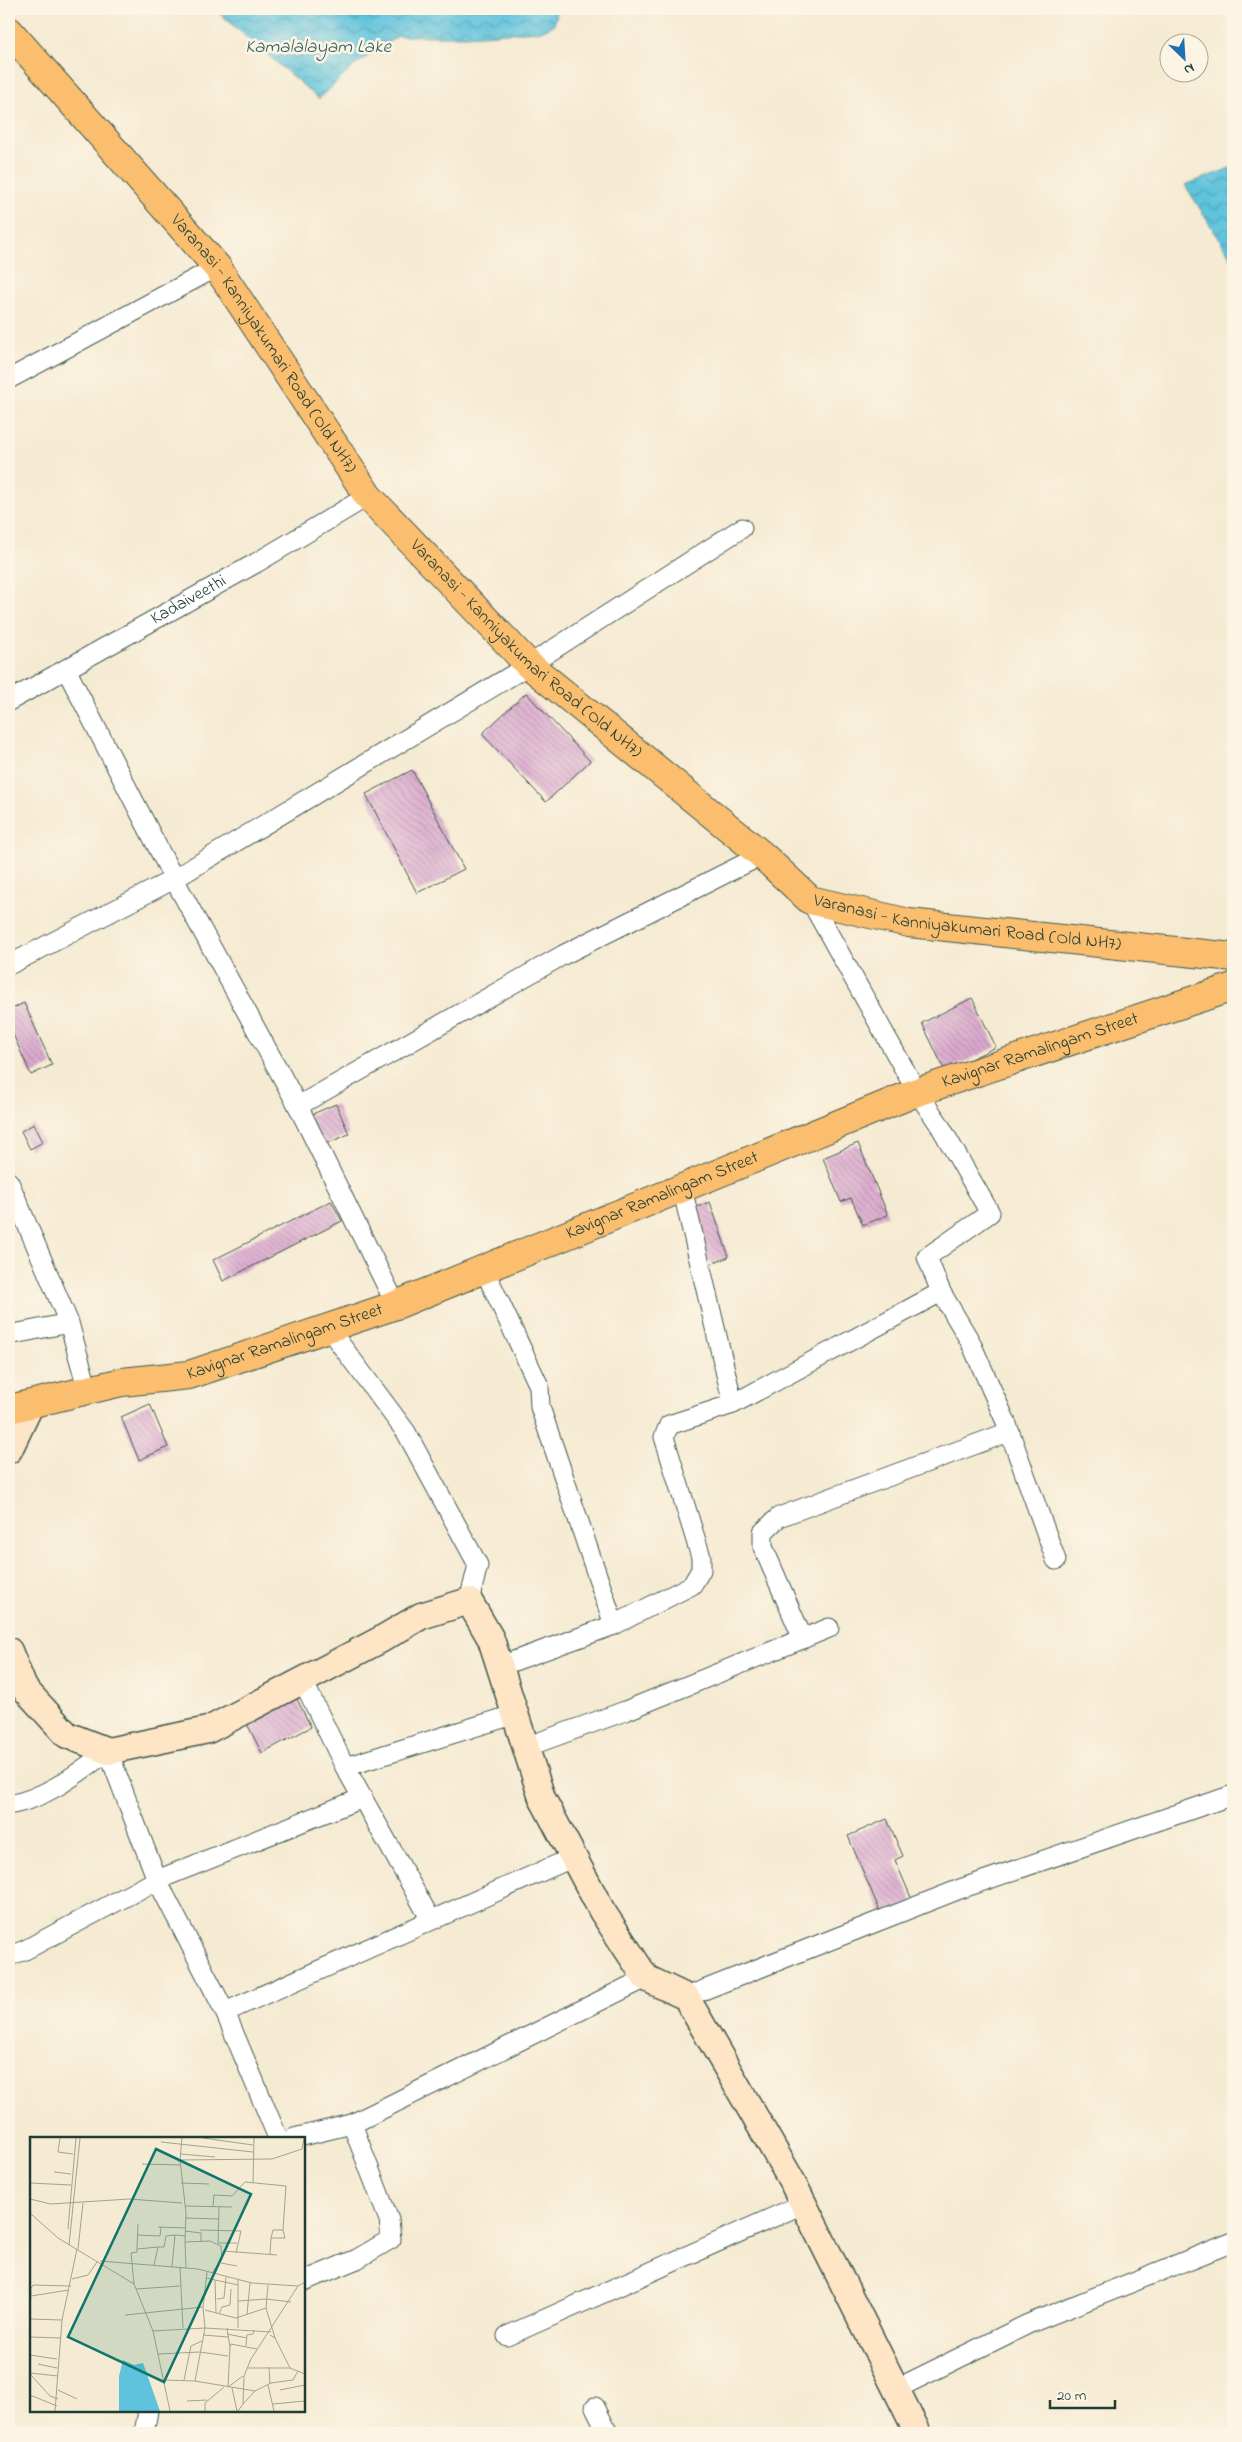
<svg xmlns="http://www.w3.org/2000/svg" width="1242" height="2442" font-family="'Indie Flower',sans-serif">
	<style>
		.water { fill: url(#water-waves); stroke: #3f8088 }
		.building { fill: url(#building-back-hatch) }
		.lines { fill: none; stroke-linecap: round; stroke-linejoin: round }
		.street-casing { stroke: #3f574c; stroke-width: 21 }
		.secondary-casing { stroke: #3f574c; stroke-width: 29 }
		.primary-casing { stroke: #3f574c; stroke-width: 30 }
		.street { stroke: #fff; stroke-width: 19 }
		.secondary { stroke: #fde5c5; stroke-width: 26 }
		.primary { stroke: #fabe6e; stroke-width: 28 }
		.labels { text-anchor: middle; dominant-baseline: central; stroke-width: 5; stroke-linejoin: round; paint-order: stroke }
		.street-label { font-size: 18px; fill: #1f3d34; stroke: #fcf5e5 }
		.water-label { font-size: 19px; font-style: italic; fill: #2f5e5e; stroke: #fcf5e5 }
		.inset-road { fill: none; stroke: #9fa593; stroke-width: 1 }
		.view { fill: #0f766e; fill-opacity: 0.15; stroke: #0f766e; stroke-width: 2.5 }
		.inset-edge { fill: none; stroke: #1f3d34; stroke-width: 2.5 }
	</style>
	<defs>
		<pattern id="water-waves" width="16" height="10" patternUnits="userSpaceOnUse" patternTransform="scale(1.25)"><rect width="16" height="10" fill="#5fc3dd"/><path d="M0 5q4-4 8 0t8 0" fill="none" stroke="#4ea0b4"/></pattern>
		<pattern id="building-back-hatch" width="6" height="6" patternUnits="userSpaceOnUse" patternTransform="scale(1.25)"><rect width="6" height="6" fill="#dba9cf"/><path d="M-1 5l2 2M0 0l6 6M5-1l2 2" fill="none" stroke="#b18ba9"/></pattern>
	</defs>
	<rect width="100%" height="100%" fill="#fcf5e5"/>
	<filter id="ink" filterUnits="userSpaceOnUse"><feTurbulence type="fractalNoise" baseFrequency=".02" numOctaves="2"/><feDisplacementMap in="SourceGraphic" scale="10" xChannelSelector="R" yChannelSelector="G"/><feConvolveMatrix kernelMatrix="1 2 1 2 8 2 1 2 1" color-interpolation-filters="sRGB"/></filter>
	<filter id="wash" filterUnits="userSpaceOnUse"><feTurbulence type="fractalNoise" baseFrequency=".0096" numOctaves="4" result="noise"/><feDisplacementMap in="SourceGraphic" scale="20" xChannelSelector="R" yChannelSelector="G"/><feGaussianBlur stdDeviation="1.12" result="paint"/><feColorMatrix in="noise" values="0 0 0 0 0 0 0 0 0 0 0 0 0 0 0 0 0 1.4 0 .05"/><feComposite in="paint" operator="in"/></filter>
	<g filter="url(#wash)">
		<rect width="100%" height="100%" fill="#f5ead2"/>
		<!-- water -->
		<g class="water">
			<path d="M214,9h344l-4,16 -13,6 -75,5h-68l-43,29 -36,34z"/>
			<path d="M1233,167v94l-48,-76z"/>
		</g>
		<g id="blocks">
			<!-- building -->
			<g class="building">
				<path d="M526,693l64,68 -44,41 -64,-68z"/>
				<path d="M412,770l52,99 -47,24 -51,-99z"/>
				<path d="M972,998l24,49 -51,24 -23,-48z"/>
				<path d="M24,1003l28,62 -21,10 -22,-50v-15z"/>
				<path d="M336,1104l13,30 -28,12 -13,-30z"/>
				<path d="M34,1124l9,18 -13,7 -9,-18z"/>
				<path d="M858,1143l30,72 -25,10 -12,-27 -10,4 -18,-44z"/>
				<path d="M331,1201l11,20 -119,60 -10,-21z"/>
				<path d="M710,1202l19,55 -19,7 -19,-55z"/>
				<path d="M150,1404l18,43 -29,13 -18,-43z"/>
				<path d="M296,1697l15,30 -49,26 -16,-31z"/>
				<path d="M887,1819l16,37 -8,4 18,42 -31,14 -34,-80z"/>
			</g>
		</g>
	</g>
	<g filter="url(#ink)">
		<use href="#blocks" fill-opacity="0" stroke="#3f574c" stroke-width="1"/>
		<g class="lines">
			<!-- street casing -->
			<g class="street-casing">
				<g id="street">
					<path d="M9,379l208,-112"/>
					<path d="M66,669l108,210 124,227 98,199"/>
					<path id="s1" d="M9,701l247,-138 112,-67"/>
					<path d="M810,900l107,192 22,32 51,89 -63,44 14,35"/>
					<path d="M9,965l165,-86 355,-214 213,-137"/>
					<path d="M298,1106l265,-151 199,-100"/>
					<path d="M9,1182l60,141 19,68"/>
					<path d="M682,1188l51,216 208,-112 29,49 36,81 50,138"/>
					<path d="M484,1269l55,117 1,21 74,218 -114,41"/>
					<path d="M329,1329l77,103 72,133 -9,36"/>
					<path d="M9,1335l60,-12"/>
					<path d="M614,1625l78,-40 9,-15v-13l-37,-120 5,-12 64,-21"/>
					<path d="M803,1639l-40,-92v-15l16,-15 230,-85"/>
					<path d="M303,1681l42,86 171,-53"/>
					<path d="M526,1747l99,-36 204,-83"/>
					<path d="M345,1767l86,153"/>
					<path d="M9,1805c38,-7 69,-32 99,-54l49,129 68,132 53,126"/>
					<path d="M9,1956l16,-6 132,-70 205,-82"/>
					<path d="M686,1997l274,-108 273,-94"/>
					<path d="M225,2012l349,-155"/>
					<path d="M294,2138l58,-14 294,-146"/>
					<path d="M304,2281l53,-22 34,-20 -2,-19 -37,-96"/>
					<path d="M507,2336l296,-132"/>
					<path d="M896,2389l132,-65 205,-82"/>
					<path d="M595,2407l13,26"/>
					<path d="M144,2433l4,-22"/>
				</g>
			</g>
			<!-- secondary casing -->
			<g class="secondary-casing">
				<g id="secondary">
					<path d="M9,1450l21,-44"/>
					<path d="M9,1651l15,37 43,47 41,16 100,-21 172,-90 41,-24 48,-15 22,38 51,159 60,113 44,67 40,19 107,186 125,250"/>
				</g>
			</g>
			<!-- primary casing -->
			<g class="primary-casing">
				<g id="primary">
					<path id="s2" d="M9,31l208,236 151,229 161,169 233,190 48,45 99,23 324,34"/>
					<path id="s3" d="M9,1409l113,-27 67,-7 207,-70 521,-213 316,-105"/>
				</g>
			</g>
			<!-- street -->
			<use href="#street" class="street"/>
			<!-- secondary -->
			<use href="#secondary" class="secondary"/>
			<!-- primary -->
			<use href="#primary" class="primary"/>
		</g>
	</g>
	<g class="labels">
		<!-- street labels -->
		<g class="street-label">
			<text stroke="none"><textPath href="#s2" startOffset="404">Varanasi - Kanniyakumari Road (Old NH7)</textPath></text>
			<text stroke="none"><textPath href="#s1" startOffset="206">Kadaiveethi</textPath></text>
			<text stroke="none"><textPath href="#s2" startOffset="809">Varanasi - Kanniyakumari Road (Old NH7)</textPath></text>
			<text stroke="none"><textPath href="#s2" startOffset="1348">Varanasi - Kanniyakumari Road (Old NH7)</textPath></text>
			<text stroke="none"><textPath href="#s3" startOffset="1095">Kavignar Ramalingam Street</textPath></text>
			<text stroke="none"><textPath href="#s3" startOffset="690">Kavignar Ramalingam Street</textPath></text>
			<text stroke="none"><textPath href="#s3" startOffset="285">Kavignar Ramalingam Street</textPath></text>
		</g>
		<!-- water labels -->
		<g class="water-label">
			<text x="318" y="47">Kamalalayam Lake</text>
		</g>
	</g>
	<!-- overview -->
	<g transform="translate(30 2137)">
		<rect width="275" height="275" fill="#f5ead2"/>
		<path d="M93,223l11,5 9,-2 17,48h-41v-35z" fill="#5fc3dd"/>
		<path class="inset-road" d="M30,1l-2,14 15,2M152,1l-2,22 6,53 -1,29 25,-1 11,5 1,13 -10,14M173,1l50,7M131,5l92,10M151,17l34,3M150,23l92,-1 30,-10 2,-11M112,27l38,1M24,35l17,2M0,46l41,2M151,46l28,1M223,46l1,-45M0,62l21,5 78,-5 53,4M155,69l47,1M183,69l1,-11 18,1 13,-14 41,4 -3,44h-10l-2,8h14l-2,-8M189,70l-1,36h19M0,76l28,25 76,46 19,47 17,80M156,81l33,1M108,87l-1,25 21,-2 -4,18M128,90l28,1M38,92l8,-91M170,93l41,1 -5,22M155,94l16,2v9M107,98l23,1 1,-9M155,105l1,26M39,108l11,-107M128,110h6l2,-11 9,-1M48,112l5,-46M193,114l54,4M240,117l1,-16M70,124l98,8 54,14 46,3 7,-4M191,126l16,3M142,130l3,-32 10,1M150,130l3,61M176,141l32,7M42,142l16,-4 9,-13M185,143l1,33M104,147l-3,-31 6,-1v-3M238,148l-2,23 9,30M106,152l44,-3M0,153l3,-5 38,1M1,159l38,-6M187,162l7,-1 2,-21M208,164l28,-2 25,3M175,173l31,8 30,-10M189,177l3,-7 8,-2 1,-16M217,177l3,-31M95,178l78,-8 4,-35M0,180l1,-27M0,182l32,1M197,191l3,19 -2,40M208,191v-48M123,194l52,-3 66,4M197,197l20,4M173,198l25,2M240,198l5,3 15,30 15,6M0,200l30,1M216,209l1,-11 6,-1 1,-4M200,210l1,-3 26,5M128,217l42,-2 28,4M0,218l27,4M8,227l19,4M239,230l1,17M217,231h43M0,236l28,3M0,237l20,22 8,3M134,243l31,1 60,10M154,243l7,-34 11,-5M165,244l10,-53 -2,-21M238,248l6,26M198,250l15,-11M202,251l5,23M28,253l19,9M250,253l25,-5M0,258l27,11M157,264l20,-1M213,267l12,-13 16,-8 22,-3 5,-9M243,267l32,-3M25,274l7,-91 15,-71M175,274v-8l19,-16M208,274l5,-7 1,-28 7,-17 47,-73"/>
		<path class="view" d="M126,12l95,45 -87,188 -96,-45z"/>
		<rect width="275" height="275" class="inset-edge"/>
	</g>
	<!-- margin -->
	<rect width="1242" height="2442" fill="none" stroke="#fcf5e5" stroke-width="30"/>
	<!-- north arrow -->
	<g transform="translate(1184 58) rotate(155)"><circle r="24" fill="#fcf5e5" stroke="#a4ab9e"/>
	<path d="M0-4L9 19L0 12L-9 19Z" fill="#1f6fb2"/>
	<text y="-8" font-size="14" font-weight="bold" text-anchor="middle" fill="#1f3d34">N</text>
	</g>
	<!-- scale -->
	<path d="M1050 2400v8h65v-8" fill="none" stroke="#1f3d34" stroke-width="2.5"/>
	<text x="1057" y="2400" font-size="15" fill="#1f3d34" stroke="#fcf5e5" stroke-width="4" paint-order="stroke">20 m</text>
</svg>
